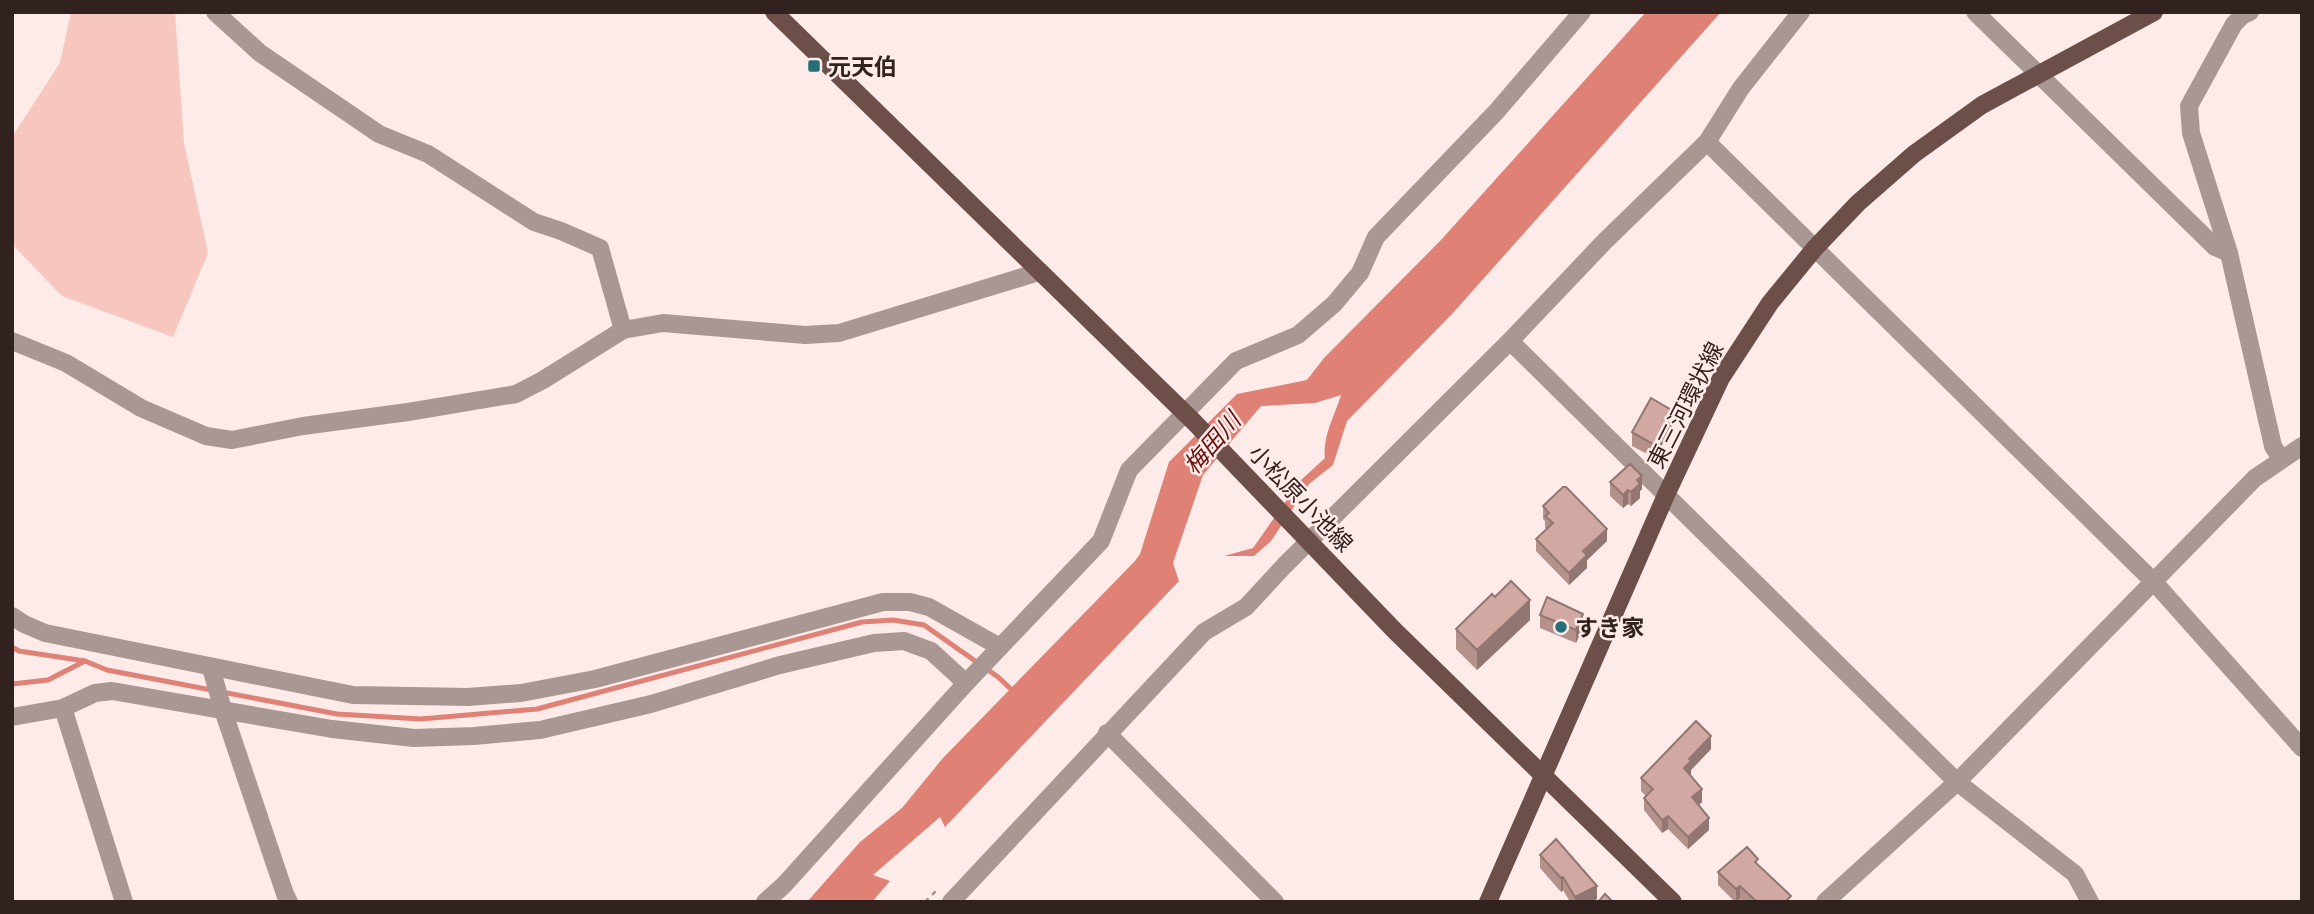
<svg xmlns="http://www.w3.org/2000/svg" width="2314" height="914" font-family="Ubuntu,'Noto Sans JP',sans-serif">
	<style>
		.green { fill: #f7c6bf }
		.water { fill: #e08175 }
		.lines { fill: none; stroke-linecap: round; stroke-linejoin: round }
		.stream { stroke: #e08175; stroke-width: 5 }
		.path { stroke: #a59492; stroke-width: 2.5; stroke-dasharray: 5 5; stroke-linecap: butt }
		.minor { stroke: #a99794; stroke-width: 18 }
		.major { stroke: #6d4f4a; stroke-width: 18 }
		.wall { fill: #b4918b }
		.shaded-wall { fill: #927671 }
		.building { fill: #d1a9a2; stroke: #927671; stroke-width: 2 }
		.poi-dot { fill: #266f79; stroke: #fcebe8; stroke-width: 2.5 }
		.labels { text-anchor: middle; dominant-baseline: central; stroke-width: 5; stroke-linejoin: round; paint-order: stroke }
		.poi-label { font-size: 23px; font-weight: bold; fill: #31211f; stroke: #fcebe8; text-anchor: start }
		.street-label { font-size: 23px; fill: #31211f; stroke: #fcebe8 }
		.water-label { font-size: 24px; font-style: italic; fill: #69130f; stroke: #fcebe8 }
	</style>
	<rect width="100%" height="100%" fill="#fcebe8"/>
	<!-- green -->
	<path class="green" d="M71,12h104l9,131 24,110 -35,84 -111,-41 -50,-52v-107l48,-74z"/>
	<!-- water -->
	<path class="water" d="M1646,12h75l-269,302 -105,107 -14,44 -24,19 -38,57 -17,15h-30l29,-8 47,-67 25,-23c-3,-21 10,-43 16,-63l-26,8 -54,3 -58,69 -30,88 6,18 -234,246 -5,-10 -67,58 17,6 -18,21h-65l53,-60 42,-34 41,-50 192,-197 5,-7 29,-92 68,-68 70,-14 17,-22 117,-118z"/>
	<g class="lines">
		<!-- stream -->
		<g class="stream">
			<path d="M12,647l7,4 66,10 22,9 230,44 84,5 116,-10 325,-87 31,-2 31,5 74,52 16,15"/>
			<path d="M12,684l36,-4 37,-19"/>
		</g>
		<!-- path -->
		<path class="path" d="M925,902l13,-13"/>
		<!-- minor -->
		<g class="minor">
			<path d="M215,12l45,41 119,81 49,20 106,68 27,9 39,17 23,82"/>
			<path d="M1975,12l240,235 14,6"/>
			<path d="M2250,12l-7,3 -9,9 -45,82 2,27 38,120 44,193 8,13"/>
			<path d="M1707,142l447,440 148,166"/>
			<path d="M12,341l54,22 75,45 65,28 26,4 71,-14 105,-14 108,-18 27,-14 80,-50 40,-7 142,12 34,-2 200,-61"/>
			<path d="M1510,341l447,441 118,92 15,28"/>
			<path d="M12,616l12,8 21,9 308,62 115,2 53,-4 74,-14 288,-77h27l19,5 71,40"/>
			<path d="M211,668l12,42 62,184 4,8"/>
			<path d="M63,708l61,194"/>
			<path d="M12,717l51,-9 32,-15 17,-2 220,38 82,9 60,-2 66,-6 111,-26 129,-39 94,-22 30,-2 27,10 35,32"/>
			<path d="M1107,733l168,169"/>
			<path d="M765,902l19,-17 182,-202 135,-142 28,-71 107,-109 62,-26 36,-31 26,-31 16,-36 120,-125 86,-100"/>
			<path d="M951,902l253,-270 42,-25 38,-41 226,-225 95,-100 102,-99 34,-54 60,-76"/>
			<path d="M1825,902l132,-120 298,-304 47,-32"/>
		</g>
		<!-- major -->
		<g class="major">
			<path d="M774,12l420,410 201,209 278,271"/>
			<path d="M1488,902l178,-407 55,-117 49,-75 45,-55 43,-45 56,-49 68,-49 172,-93"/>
		</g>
	</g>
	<!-- wall -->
	<g class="wall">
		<path d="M1673,424l-18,34 -23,-12v-14z"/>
		<path d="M1610,482l32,7 -2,2v7l-9,8 -3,-2 -5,4 -13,-12z"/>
		<path d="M1543,506l64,35 -20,19v8l-18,17 -33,-34v-12l11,-10 -2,-1v-7l-2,-2z"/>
		<path d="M1495,597l35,23 -53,50 -21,-21v-20z"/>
		<path d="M1540,615l43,12 -7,16 -36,-15z"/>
		<path d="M1711,749l-20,21 -1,5 12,27 -3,3 10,25 -21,19 -20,-20 -6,4 -18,-23v-12l2,-2 -5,-5v-13z"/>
		<path d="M1540,855l57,44 -6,3h-21l-7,-12 -2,2 -21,-24z"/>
		<path d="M1758,865l33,37h-48l-3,-3 -5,3 -17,-17v-13z"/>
	</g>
	<!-- shaded-wall -->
	<g class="shaded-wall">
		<path d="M1673,411v13l-18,34v-13z"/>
		<path d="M1642,476v13l-2,2v7l-9,8v-14l6,-12z"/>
		<path d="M1628,490v14l-5,4v-13z"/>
		<path d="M1607,529v12l-20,19v8l-18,17v-12l14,-22z"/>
		<path d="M1530,600v20l-53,50v-20z"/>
		<path d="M1583,614v13l-7,16v-13z"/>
		<path d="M1711,736v13l-20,21v4l-7,7v-13l5,-9z"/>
		<path d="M1702,789v13l-10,8v-13z"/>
		<path d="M1668,816v13l-6,4v-13z"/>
		<path d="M1709,818v12l-21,19v-12z"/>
		<path d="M1563,877v13l-2,2v-14z"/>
		<path d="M1597,886v13l-6,3h-16v-5z"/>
		<path d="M1740,886v13l-4,3v-13z"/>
	</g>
	<!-- building -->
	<g class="building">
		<path d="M1651,398l22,13 -18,34 -23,-13z"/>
		<path d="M1630,464l12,12 -5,4 3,4 -9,8 -3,-2 -5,5 -13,-13z"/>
		<path d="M1563,487h3l41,42 -24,22 4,4 -18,18 -33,-34 17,-16 -8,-7 4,-3 -6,-7z"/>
		<path d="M1511,581l19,19 -53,50 -21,-21 36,-35 3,3z"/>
		<path d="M1547,597l36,17 -7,16 -36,-15z"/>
		<path d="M1696,721l15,15 -22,23 2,2 -7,7 18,21 -10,8 17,21 -21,19 -20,-21 -6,4 -18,-22 9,-9 -12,-11z"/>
		<path d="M1556,839l41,47 -22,11 -12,-20 -2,1 -21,-23z"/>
		<path d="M1747,847l11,12 -3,3 36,34 -6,6h-28l-17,-16 -4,3 -18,-17z"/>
		<path d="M1605,894l8,8h-15z"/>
	</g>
	<!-- markers -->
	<g class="poi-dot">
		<rect x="807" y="59" width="14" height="14" rx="3.5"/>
		<circle cx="1561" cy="627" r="7"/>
	</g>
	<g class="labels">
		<!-- poi labels -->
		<g class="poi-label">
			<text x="828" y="66">元天伯</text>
			<text x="1575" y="627">すき家</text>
		</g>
		<!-- street labels -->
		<g class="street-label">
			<text transform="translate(1685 405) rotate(-63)">東三河環状線</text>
			<text transform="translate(1301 498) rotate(46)">小松原小池線</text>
		</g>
		<!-- water labels -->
		<g class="water-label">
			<text transform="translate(1212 443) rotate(-49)">梅田川</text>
		</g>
	</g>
	<!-- border -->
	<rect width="2314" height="914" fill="none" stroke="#31211f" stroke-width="28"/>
</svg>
